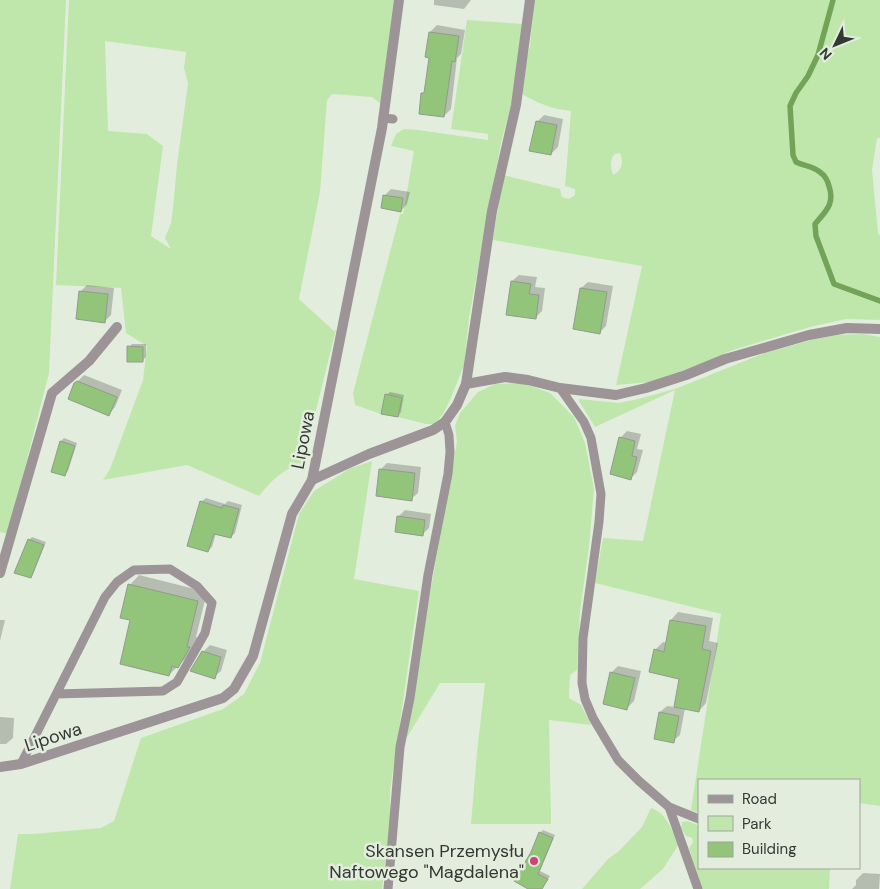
<svg xmlns="http://www.w3.org/2000/svg" width="880" height="889" font-family="'DM Sans',sans-serif">
	<style>
		.green { fill: #bfe7ac; fill-rule: evenodd }
		.shadow { fill: #0003 }
		.lines { fill: none; stroke-linecap: round; stroke-linejoin: round }
		.stream { stroke: #73a359; stroke-width: 5.5 }
		.building { fill: #92c579; stroke: #929b8e }
		.lane { stroke: #9c9496; stroke-width: 9 }
		.street { stroke: #9c9496; stroke-width: 10 }
		.poi-dot { fill: #cf4376; stroke: #e3edde; stroke-width: 2 }
		.labels { text-anchor: middle; dominant-baseline: central; stroke-width: 5; stroke-linejoin: round; paint-order: stroke }
		.street-label { font-size: 18px; fill: #343833; stroke: #e3edde }
		.poi-label { font-size: 18px; fill: #343833; stroke: #e3edde; text-anchor: end }
	</style>
	<rect width="100%" height="100%" fill="#e3edde"/>
	<!-- green -->
	<g class="green">
		<path d="M0,0h66l-17,373 -41,161 -8,-2z"/>
		<path d="M69,0h325l-13,104 -9,-7 -40,-3 -5,6 -7,92 -21,107 35,32 2,-1 -33,132c-20,8 -31,17 -44,34l-72,-31 -84,15 7,-11 33,-89 4,-34 -21,-13 -5,-45 -65,-3zM105,41l81,11 -2,16 4,15 -11,82 -4,43 -2,15 -6,15 6,11 -20,-13 12,-90 -16,-12 -39,-3z"/>
		<path d="M534,0h346v138h-3l-5,32 6,63 2,3v84l-34,-1 -36,8 -77,23 -32,14 -50,18 -35,3 26,-119 -149,-26 10,-65 57,14 2,8 7,2 6,-4v-6l-10,-3 6,-75c-17,-1 -34,-8 -49,-17l3,-29 5,-19zM620,153c4,9 2,18 -7,22 -2,-8 -4,-14 2,-21z"/>
		<path d="M467,20l56,4 -12,81 -10,38 -32,175 -5,47 -13,33 -8,16 -9,10h-8l-28,-7 4,-20 -17,-3 -4,20 -26,-9 -2,-12 47,-179h3l11,-63 -23,-5 5,-12 8,-5 14,1 70,10v-6l-37,-5z"/>
		<path d="M863,334l17,3v469l-21,-3v-23h-160v33l-8,-3 30,-196 -126,-31 8,-45 40,3 32,-151 -80,37 -16,-26v-2l40,4 19,-4 37,-10 87,-35 53,-15 23,-4z"/>
		<path d="M523,383l27,10 24,24 11,26 9,46 -5,58 -9,65 -3,58 -7,5 -1,23 12,7 10,20 -42,-5 2,104h-80l6,-72 8,-69h-45l-34,56 13,-72 10,-68 28,-157 -2,-16 5,-13 18,-21 17,-8z"/>
		<path d="M372,461l-18,118 65,12 -29,200v30l-8,68h-372l8,-55h15l68,-6 13,-7 27,-83 82,-29 21,-15 16,-31 39,-149 15,-23 35,-22z"/>
		<path d="M651,808c15,4 21,23 28,36l-16,25 -23,20h-58l26,-30 11,-8 23,-24z"/>
		<path d="M688,821l11,5v42h131l-1,21h-127l-13,-41 4,-6 -1,-4 -6,-2 -5,-8 1,-6z"/>
	</g>
	<!-- shadow -->
	<g class="shadow">
		<path d="M434,0h37l-7,9 -30,-4z"/>
		<path d="M437,25l28,5 -4,24 -4,4 -6,51 -7,7 -21,-23 3,-3 5,-33 -1,-25z"/>
		<path d="M544,115l19,4 -5,28 -7,7 -14,-32z"/>
		<path d="M391,189l19,3 -3,12 -6,7 -17,-15z"/>
		<path d="M519,275l18,2 -2,10 10,1 -3,23 -7,7 -23,-37z"/>
		<path d="M588,282l25,4 -7,40 -7,7 -18,-45z"/>
		<path d="M87,285l27,3 -3,27 -6,6 -25,-29z"/>
		<path d="M132,344h14v13l-3,3 -14,-13z"/>
		<path d="M84,375l38,15 -7,17 -6,7 -34,-30z"/>
		<path d="M390,392l14,3 -3,17 -3,4 -12,-21z"/>
		<path d="M627,431l14,3 -4,15 6,1 -6,22 -7,7 -10,-41z"/>
		<path d="M64,438l13,5 -9,28 -3,3 -4,-33z"/>
		<path d="M387,463l34,4 -3,26 -7,6 -31,-29z"/>
		<path d="M206,498l19,6 3,-3 14,4 -7,28 -4,4 -15,-4 -4,14 -4,4 -7,-49z"/>
		<path d="M405,510l26,4 -2,14 -7,7 -24,-18z"/>
		<path d="M32,537l14,5 -13,32 -3,3 -1,-37z"/>
		<path d="M139,575l68,17 -11,45 2,1 -10,18 -19,19 -37,-56 -2,-34z"/>
		<path d="M678,612l35,6 -4,23 9,2 -12,60 -7,8 -14,-3 -5,27 -7,6 -13,-29 7,-6 8,1 6,-28 -26,-29 8,-8 4,1 4,-23z"/>
		<path d="M0,620h5l-5,21z"/>
		<path d="M210,645l17,5 -6,21 -7,6 -11,-25z"/>
		<path d="M618,666l23,5 -7,30 -7,7 -16,-35z"/>
		<path d="M0,717l14,1 -1,20 -7,6h-6z"/>
		<path d="M543,830l12,5 -15,36 10,5 -8,13h-12l2,-36 8,-20z"/>
		<path d="M863,873l17,1 -1,15h-27l4,-4v-5z"/>
	</g>
	<g class="lines">
		<!-- stream -->
		<path class="stream" d="M833,0l-15,55 -10,21 -12,17 -6,13 3,49 3,7c8,4 18,4 25,11 4,2 7,9 8,13 6,18 -3,25 -14,38l1,12 18,48 46,17"/>
	</g>
	<!-- building -->
	<g class="building">
		<path d="M429,32l30,4 -4,26 -3,-1 -8,56 -25,-3 2,-21h3l5,-35 -4,-1z"/>
		<path d="M536,121l21,4 -6,30 -22,-4z"/>
		<path d="M383,195l20,3 -2,14 -20,-4z"/>
		<path d="M511,281l20,3 -2,10 10,1 -3,24 -30,-4z"/>
		<path d="M580,288l27,4 -7,42 -27,-5z"/>
		<path d="M79,291l29,3 -3,29 -29,-4z"/>
		<path d="M127,346l16,1v15h-16z"/>
		<path d="M77,381l40,16 -8,19 -41,-17 6,-16z"/>
		<path d="M385,394l17,4 -4,19 -17,-3z"/>
		<path d="M619,437l16,4 -3,15 5,1 -6,23 -21,-6z"/>
		<path d="M60,441l15,5 -10,30 -14,-4z"/>
		<path d="M379,469l36,4 -3,28 -36,-5z"/>
		<path d="M200,501l22,7 1,-3 16,4 -8,29 -17,-4 -6,18 -21,-6z"/>
		<path d="M397,516l28,4 -2,16 -28,-4z"/>
		<path d="M28,539l16,6 -13,33 -17,-5z"/>
		<path d="M128,584l70,17 -11,46h3l-12,21 -6,-2 -3,10 -49,-12 10,-44 -10,-2z"/>
		<path d="M670,620l36,6 -4,23 9,2 -12,61 -25,-5 5,-28 -30,-7 5,-23 10,3z"/>
		<path d="M202,651l19,6 -6,22 -25,-8z"/>
		<path d="M610,672l25,6 -8,32 -24,-6z"/>
		<path d="M659,712l20,4 -5,27 -20,-4z"/>
		<path d="M539,832l14,6 -15,36 10,5 -6,10h-14l-14,-8 17,-29z"/>
	</g>
	<g class="lines">
		<!-- lane -->
		<g class="lane">
			<path d="M383,118l10,1"/>
			<path d="M560,388l24,34 7,16 10,56 -2,28 -16,116 -1,45 3,16 8,19 25,42 21,21 30,26 30,12"/>
			<path d="M21,764l84,-167 12,-15 17,-12 36,-1 27,17 15,17 -7,30 -28,49 -14,9 -107,3"/>
			<path d="M669,807l29,82"/>
			<path d="M388,889l12,-142 10,-49 18,-123 20,-101 2,-22 -1,-17 -4,-13"/>
		</g>
		<!-- street -->
		<g class="street">
			<path d="M466,384l39,-7 23,3 32,8 56,7 30,-7 40,-13 39,-16 84,-24 38,-7 33,1"/>
			<path d="M312,480l57,-26 64,-24 12,-8 12,-17 9,-21 26,-173 24,-106 14,-105"/>
			<path d="M0,573l52,-180 37,-32 28,-34"/>
			<path d="M0,767l21,-3 202,-66 11,-9 19,-33 39,-142 20,-34 70,-352 17,-128"/>
		</g>
	</g>
	<!-- markers -->
	<circle class="poi-dot" cx="534" cy="861" r="5"/>
	<g class="labels">
		<!-- street labels -->
		<g class="street-label">
			<text transform="translate(303 440) rotate(-79)">Lipowa</text>
			<text transform="translate(53 737) rotate(-18)">Lipowa</text>
		</g>
		<!-- poi labels -->
		<g class="poi-label">
			<text x="524" y="851">Skansen Przemysłu<tspan x="524" dy="21">Naftowego "Magdalena"</tspan></text>
		</g>
	</g>
	<!-- legend -->
	<rect x="698" y="779" width="162" height="90" fill="#e3edde" stroke="#9da59a"/>
	<rect x="708" y="795" width="25" height="8" fill="#9c9496" stroke="#9da59a"/>
	<text x="742" y="804" font-size="15" fill="#343833">Road</text>
	<rect x="708" y="816" width="25" height="15" fill="#bfe7ac" stroke="#9da59a"/>
	<text x="742" y="829" font-size="15" fill="#343833">Park</text>
	<rect x="708" y="842" width="25" height="15" fill="#92c579" stroke="#9da59a"/>
	<text x="742" y="854" font-size="15" fill="#343833">Building</text>
	<!-- north arrow -->
	<g transform="translate(835 45) rotate(227)" stroke="#e3edde" stroke-width="4" paint-order="stroke">
	<path d="M0-4L9 19L0 12L-9 19Z" fill="#343833"/>
	<text y="-8" font-size="14" font-weight="bold" text-anchor="middle" fill="#343833">N</text>
	</g>
</svg>
